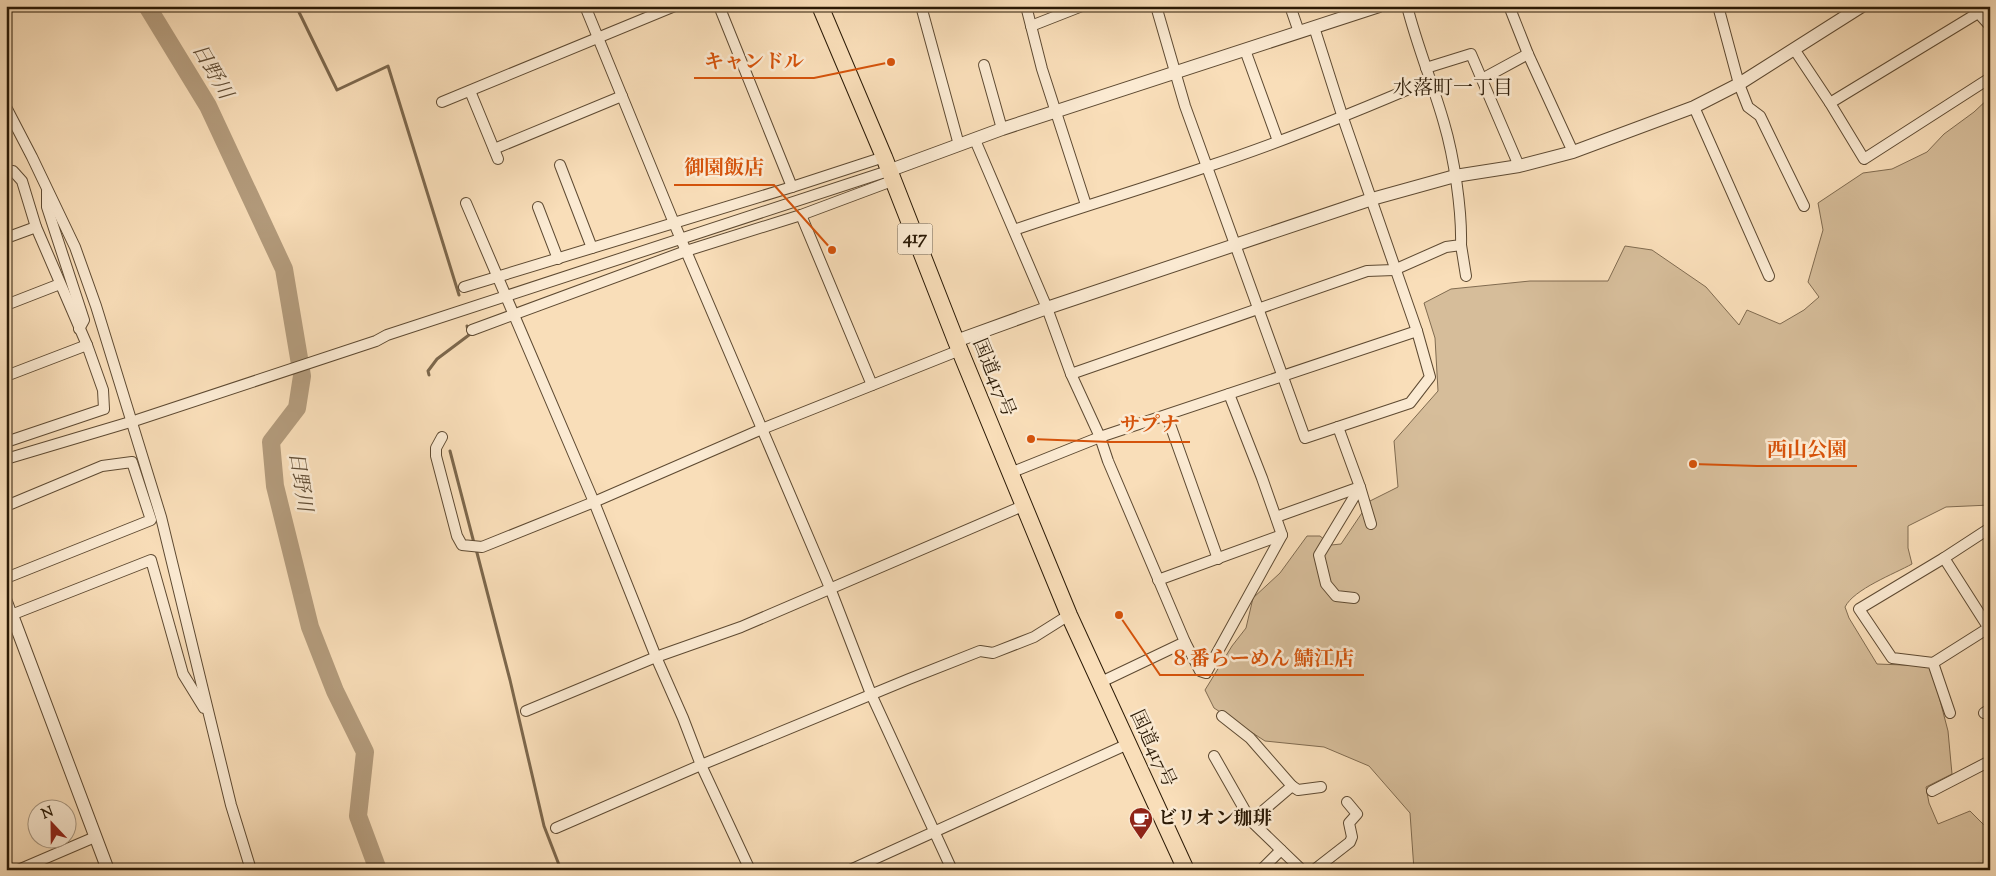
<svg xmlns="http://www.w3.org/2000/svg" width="1996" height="876" font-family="'Sorts Mill Goudy','Noto Serif JP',serif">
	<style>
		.green { fill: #d6bd9a; stroke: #806b50 }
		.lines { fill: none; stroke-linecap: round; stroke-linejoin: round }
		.stream { stroke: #7c674c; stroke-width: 3 }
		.river { stroke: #b39b7c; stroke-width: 18 }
		.tertiary-tunnel { stroke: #d0b795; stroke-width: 12; stroke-dasharray: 12 6; stroke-linecap: butt }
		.minor-casing { stroke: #5e4a32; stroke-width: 12 }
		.tertiary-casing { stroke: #5e4a32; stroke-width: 14 }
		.trunk-casing { stroke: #2a1905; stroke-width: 18 }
		.minor { stroke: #fbead2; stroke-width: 10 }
		.tertiary { stroke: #fbead2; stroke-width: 12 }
		.trunk { stroke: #f9deb9; stroke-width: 16 }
		.labels { text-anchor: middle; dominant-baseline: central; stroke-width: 5; stroke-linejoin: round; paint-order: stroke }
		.shield { fill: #fbead2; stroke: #695842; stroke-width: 1 }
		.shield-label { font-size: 18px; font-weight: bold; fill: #2a1905 }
		.street-label { font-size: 19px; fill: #2a1905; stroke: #fbead2 }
		.poi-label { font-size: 19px; font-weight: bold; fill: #2a1905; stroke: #fbead2; text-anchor: start }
		.water-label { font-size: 20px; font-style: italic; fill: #614d35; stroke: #fbead2 }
		.neighbourhood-label { font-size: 20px; fill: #2a1905; stroke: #fbead2 }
		.leader { fill: none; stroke: #d5530b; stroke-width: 2 }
		.callout-dot { fill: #d5530b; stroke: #fbead2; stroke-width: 2 }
		.callout-label { font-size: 20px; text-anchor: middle; font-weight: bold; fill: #d5530b; stroke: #fbead2; stroke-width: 5; stroke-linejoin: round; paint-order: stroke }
	</style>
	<rect width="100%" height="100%" fill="#f9deb9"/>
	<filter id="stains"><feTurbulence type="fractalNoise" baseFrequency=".004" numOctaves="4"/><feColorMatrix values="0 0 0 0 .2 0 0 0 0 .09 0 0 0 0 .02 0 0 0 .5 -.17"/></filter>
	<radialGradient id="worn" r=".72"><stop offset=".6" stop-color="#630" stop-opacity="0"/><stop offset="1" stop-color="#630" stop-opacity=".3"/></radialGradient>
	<!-- green -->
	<path class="green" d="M1990,97v408l-44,2 -38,19v22l4,16c-18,10 -58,25 -67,43l4,11 28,46 54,2 17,65 4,43 -26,13 3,16 9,21 32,-13 16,16 4,-1v44h-576l-4,-57 -41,-47 -45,-19 -59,-6 -51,-33 -9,-18 27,-44 14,-18 7,-30 27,-25 27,-37h13l11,9 10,-1 29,-43 28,-14 -4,-46 44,-50 -3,-53 -11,-35 27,-14 79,-8h78l17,-35 27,4 54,37 33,38 8,-15 33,14 24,-14 15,-13 -11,-15 15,-52 -5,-27 45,-30 29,-4 35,-17 17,-18 30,-22z"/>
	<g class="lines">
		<!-- stream -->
		<g class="stream">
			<path d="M296,6l41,84 51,-24 71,229"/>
			<path d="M429,375l-1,-4 9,-12 32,-24 -2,-9"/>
			<path d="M450,451l24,92"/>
			<path d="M476,549l34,131 34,146 17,44"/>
		</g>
		<!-- river -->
		<path class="river" d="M147,6l61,100 76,163 18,107 -5,32 -26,34 4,44 35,141 25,64 30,61 -7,64 20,54"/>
		<!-- tertiary-tunnel -->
		<path class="tertiary-tunnel" d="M1974,870l16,-8"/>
		<!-- minor casing -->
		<g class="minor-casing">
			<g id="minor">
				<path d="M585,6l89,217 156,365 41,106 81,176"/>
				<path d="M719,6l73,181"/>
				<path d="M921,6l38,139"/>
				<path d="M1026,6l16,63 44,136"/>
				<path d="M1156,6l29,100 120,332 105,-35 20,-26 -13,-46 -74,-213 -29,-91"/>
				<path d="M1290,6l9,26"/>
				<path d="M1509,6l19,48 45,98"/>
				<path d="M1718,6l21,78 9,23 12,9 44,90"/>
				<path d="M1972,6l18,20"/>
				<path d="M1031,26l51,-20"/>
				<path d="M1794,49l36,54 34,56 126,-81"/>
				<path d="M1245,50l33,91"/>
				<path d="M984,65l18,64"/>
				<path d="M1426,68l45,-14 48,112"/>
				<path d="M1482,79l46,-25"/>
				<path d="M470,91l28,68"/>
				<path d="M442,102l233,-96"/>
				<path d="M1830,103l148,-90"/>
				<path d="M6,107l26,50 43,90 21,59 65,211 70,288 20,65"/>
				<path d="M1694,107l75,169"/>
				<path d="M975,140l72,168 24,66 29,63 8,24 77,181 -86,41"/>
				<path d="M494,149l128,-53"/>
				<path d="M560,165l32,83"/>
				<path d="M6,172l7,-1 9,10 14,46 51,118 16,45 1,19 -98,33"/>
				<path d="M47,191v16l37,113 -5,9"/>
				<path d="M466,203l128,299 62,155 27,61 18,47 49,105"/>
				<path d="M538,207l20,52"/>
				<path d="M801,215l71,170"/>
				<path d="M1014,230c64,-22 128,-41 192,-63 76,-25 150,-55 224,-87"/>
				<path d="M6,238l30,-11"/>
				<path d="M1461,245l5,31"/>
				<path d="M464,287l328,-100 92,-30"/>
				<path d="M6,305l54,-21"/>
				<path d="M472,330l214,-79 115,-36 91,-34"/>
				<path d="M1071,374l296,-103 27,-1 52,-23 15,-2c1,-35 -7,-88 -17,-122 -11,-39 -27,-77 -37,-117"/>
				<path d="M6,376l81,-31"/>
				<path d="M1167,416l51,143"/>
				<path d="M442,437l-6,11v8l21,80 5,9 20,2 112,-45 168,-73 198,-79"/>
				<path d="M6,459l131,-39 239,-79 11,-6 501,-164"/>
				<path d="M1010,473l90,-36 317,-106"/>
				<path d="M6,506l96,-40 30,-4 19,58 -145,58"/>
				<path d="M1276,517l84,-30 -22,-60"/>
				<path d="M1944,558l46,72"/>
				<path d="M1158,580l124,-45 -20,-57 -33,-84"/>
				<path d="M1354,598l-18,-2 -10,-12 -7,-29 41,-68 11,37"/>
				<path d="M6,599l6,16"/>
				<path d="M6,617l145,-57 32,114 21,34"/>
				<path d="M1185,642l15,29 6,2 76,-138"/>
				<path d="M1933,663l57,-36"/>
				<path d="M526,711l130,-54 85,-30 284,-122"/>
				<path d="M1950,713l-17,-50 -41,-5 -33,-49 85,-51 46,-30"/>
				<path d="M1984,713l6,-4"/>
				<path d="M1222,716l28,22 42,48 -41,35"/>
				<path d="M1214,756l37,65 51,49"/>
				<path d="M1292,786l6,4 23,-3"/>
				<path d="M1932,791l58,-30"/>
				<path d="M556,828l145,-63 208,-86 71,-28 13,2 41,-16 35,-22"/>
				<path d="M18,870l77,-33"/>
				<path d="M850,870l278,-126"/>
				<path d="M1261,870l20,-20"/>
				<path d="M1314,870l36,-28 2,-5 -3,-14 8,-9 -10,-12"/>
			</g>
		</g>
		<!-- tertiary casing -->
		<g class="tertiary-casing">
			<g id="tertiary">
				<path d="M888,171l114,-42 377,-123"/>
				<path d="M956,341l91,-33 325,-109 83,-23 64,-10 54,-14 121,-45 45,-23 123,-78"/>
				<path d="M12,615l96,255"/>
			</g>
		</g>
		<!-- trunk casing -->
		<g class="trunk-casing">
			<path id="trunk" d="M820,6l64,151 72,184 113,274 117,255"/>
		</g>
		<!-- minor -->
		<use href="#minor" class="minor"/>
		<!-- tertiary -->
		<use href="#tertiary" class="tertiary"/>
		<!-- trunk -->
		<use href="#trunk" class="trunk"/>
	</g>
	<!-- icons -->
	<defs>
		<g id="cafe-pin" transform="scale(1.25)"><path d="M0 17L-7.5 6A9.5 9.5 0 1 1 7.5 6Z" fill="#8f2418" stroke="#fbead2"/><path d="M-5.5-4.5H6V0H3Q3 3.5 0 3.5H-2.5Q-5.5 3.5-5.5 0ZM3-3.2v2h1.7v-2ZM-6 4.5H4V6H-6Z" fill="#fff"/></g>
	</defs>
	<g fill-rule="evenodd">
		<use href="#cafe-pin" x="1141" y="819"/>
	</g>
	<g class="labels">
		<!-- shield labels -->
		<rect class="shield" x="897.5" y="223.5" width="35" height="31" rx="4"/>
		<g class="shield-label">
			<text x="915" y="239">417</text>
		</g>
		<!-- street labels -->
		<g class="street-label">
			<text transform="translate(993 378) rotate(68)">国道417号</text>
			<text transform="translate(1152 749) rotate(65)">国道417号</text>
		</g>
		<!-- poi labels -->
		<g class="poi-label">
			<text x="1158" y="819">ビリオン珈琲</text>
		</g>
		<!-- water labels -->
		<g class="water-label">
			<text transform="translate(211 72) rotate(60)">日野川</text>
			<text transform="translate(299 482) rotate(81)">日野川</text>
		</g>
		<!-- neighbourhood labels -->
		<g class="neighbourhood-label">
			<text x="1453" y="89">水落町一丁目</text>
		</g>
	</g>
	<!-- callouts -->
	<path class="leader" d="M891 62L814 78H694M832 250L774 185H674M1031 439L1110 442H1190M1693 464L1757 466H1857M1119 615L1160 675H1364"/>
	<g class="callout-dot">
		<circle cx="891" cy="62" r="5"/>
		<circle cx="832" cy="250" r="5"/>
		<circle cx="1031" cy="439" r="5"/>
		<circle cx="1693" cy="464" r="5"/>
		<circle cx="1119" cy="615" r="5"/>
	</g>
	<g class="callout-label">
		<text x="754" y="68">キャンドル</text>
		<text x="724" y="174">御園飯店</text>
		<text x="1150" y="431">サプナ</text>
		<text x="1807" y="456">西山公園</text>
		<text x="1262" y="665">８番らーめん 鯖江店</text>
	</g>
	<!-- margin -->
	<rect width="1996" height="876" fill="none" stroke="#f9deb9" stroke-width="25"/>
	<rect x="8" y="8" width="1981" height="861" fill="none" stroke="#2a1905" stroke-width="2.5"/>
	<rect x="12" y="12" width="1971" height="851" fill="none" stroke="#2a1905"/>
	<!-- north arrow -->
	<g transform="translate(52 824) rotate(338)"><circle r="24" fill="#fbead2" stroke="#a79680"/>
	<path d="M0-4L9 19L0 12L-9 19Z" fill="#8f2418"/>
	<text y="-8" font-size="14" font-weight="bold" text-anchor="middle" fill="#2a1905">N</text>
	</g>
	<rect width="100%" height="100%" filter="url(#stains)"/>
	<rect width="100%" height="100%" fill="url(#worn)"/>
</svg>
